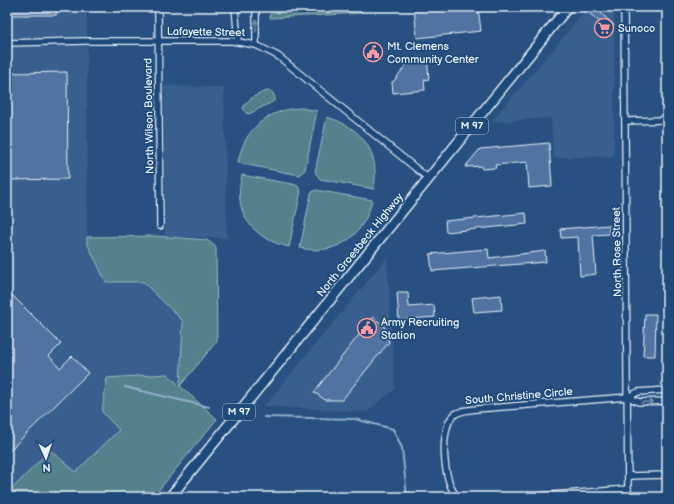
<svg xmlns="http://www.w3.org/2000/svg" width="674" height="504" font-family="'Balsamiq Sans',sans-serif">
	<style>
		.built { fill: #385e8d }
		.grass { fill: #53828c; stroke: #9ebac2 }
		.park { fill: url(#park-dots); stroke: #9ebac2 }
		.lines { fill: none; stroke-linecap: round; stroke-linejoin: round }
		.stream { stroke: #93b0cb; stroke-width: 2 }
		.building { fill: #5173a1; stroke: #e8f1f8 }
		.street-casing { stroke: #e8f1f8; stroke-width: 8 }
		.primary-casing { stroke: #e8f1f8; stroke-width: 12 }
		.street { stroke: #1f4a7a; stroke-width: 5.5 }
		.primary { stroke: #1f4a7a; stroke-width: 9 }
		.oneway { stroke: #6f8dac }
		.labels { text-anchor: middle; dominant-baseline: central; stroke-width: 3.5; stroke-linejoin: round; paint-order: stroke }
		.shield { fill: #1f4a7a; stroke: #acbfd2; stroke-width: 1 }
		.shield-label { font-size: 10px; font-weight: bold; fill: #e8f1f8 }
		.poi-label { font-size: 11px; fill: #e8f1f8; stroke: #1f4a7a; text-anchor: start }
		.street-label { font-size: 11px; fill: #e8f1f8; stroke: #1f4a7a }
	</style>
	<defs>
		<pattern id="park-dots" width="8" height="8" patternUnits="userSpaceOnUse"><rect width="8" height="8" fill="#53828c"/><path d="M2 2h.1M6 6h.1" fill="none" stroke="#4d686e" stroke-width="1.8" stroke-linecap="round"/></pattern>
	</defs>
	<rect width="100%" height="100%" fill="#285181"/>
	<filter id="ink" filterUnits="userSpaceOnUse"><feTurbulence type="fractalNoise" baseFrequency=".025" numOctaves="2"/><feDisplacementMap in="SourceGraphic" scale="8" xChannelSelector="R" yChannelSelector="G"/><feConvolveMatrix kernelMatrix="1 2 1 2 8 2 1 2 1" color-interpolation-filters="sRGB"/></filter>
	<g filter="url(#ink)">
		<!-- built -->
		<g class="built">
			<path d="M7,7h80v236l19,39h37l41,39 -4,65 -113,111h-60z"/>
			<path d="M589,7h25v149l-61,2 -2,-40 -60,4z"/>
			<path d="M164,86l60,1 3,151 -62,-1z"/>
			<path d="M387,258l8,131 -28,23 -103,-6z"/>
		</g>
		<!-- grass -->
		<g class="grass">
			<path d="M271,7h94l-4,6 -91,5z"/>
			<path d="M301,108l16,3 -12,59 -6,5 -61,-12c5,-33 30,-54 63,-55z"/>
			<path d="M327,117c36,11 53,35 47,72l-54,-10 -5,-7z"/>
			<path d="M242,175l55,10 4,6 -12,56c-36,-8 -57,-34 -47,-72z"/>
			<path d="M316,190l56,10c-8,37 -36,56 -72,48l11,-55z"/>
			<path d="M155,236l52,4 9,7 1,94 -37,45 37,33 -64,78h-146v-3l43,-44 26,22 43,-42 -17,-18 5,-34 60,-4 13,12 3,-65 -40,-39h-37l-19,-39v-6z"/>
		</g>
		<!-- park -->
		<path class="park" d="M267,91l5,1 3,5 -1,4 -25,13 -3,-1 -3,-5c4,-9 15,-14 24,-17z"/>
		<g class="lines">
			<!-- stream -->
			<g class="stream">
				<path d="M125,387l84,20"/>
				<path d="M264,417l91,2 38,10 9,19 5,49"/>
			</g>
		</g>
		<!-- building -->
		<g class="building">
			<rect x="7" y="7" width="49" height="8"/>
			<path d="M414,7h64l3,24 -64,7z"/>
			<path d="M594,7l20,18 -10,12 -8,-7 6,-6 -13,-11z"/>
			<path d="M427,57l2,22 -5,1 1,10 -32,3 -1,-11 2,-1 15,-20 -3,-2z"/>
			<path d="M67,72l1,107 -61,1v-107z"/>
			<path d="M549,143l3,43 -23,2 -2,-26 -32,3 1,3 -14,1 -1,-3 -16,1 15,-18z"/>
			<path d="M526,213l1,11 -81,8 -1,-11z"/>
			<path d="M609,225v9l-16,1 3,39 -16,2 -2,-39 -17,1 -1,-9z"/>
			<path d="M488,249l1,9 56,-7 1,11 -114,9 -2,-17z"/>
			<path d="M7,290l54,54 -12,12 11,12 12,-12 16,17 -81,80z"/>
			<path d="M397,293h11l1,14 25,-2 1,12 -36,3z"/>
			<path d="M501,295l1,15 -28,2 -2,-14z"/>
			<path d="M645,314h11l-1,42h-12z"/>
			<path d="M373,317l11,9 5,16 -47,58h-17l-11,-8z"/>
		</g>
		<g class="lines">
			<!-- street casing -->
			<g class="street-casing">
				<g id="street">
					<path d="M158,7l2,219"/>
					<path d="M235,7l3,35"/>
					<path d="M624,7l4,490"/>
					<path d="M7,43l77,-2h148l24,4 22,11 151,123"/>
					<path d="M256,45v-38"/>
					<path d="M625,121l42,-1"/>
					<path d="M628,397l11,5 28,-1"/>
					<path d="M628,476l39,-1"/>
					<path d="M458,497c-15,-11 -19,-68 -5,-81 6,-6 15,-6 23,-7l152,-12 10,-5 29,-2"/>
					<path d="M527,497l101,-8"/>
				</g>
			</g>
			<!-- primary casing -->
			<g class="primary-casing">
				<path id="primary" d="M170,497l398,-490"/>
			</g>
			<!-- street -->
			<use href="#street" class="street"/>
			<!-- primary -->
			<use href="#primary" class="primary"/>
		</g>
		<!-- one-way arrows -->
		<defs><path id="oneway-shaft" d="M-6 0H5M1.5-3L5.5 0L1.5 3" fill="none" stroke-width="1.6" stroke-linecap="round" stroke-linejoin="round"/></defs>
		<g class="oneway">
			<use href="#oneway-shaft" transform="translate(256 26) rotate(-90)"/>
			<use href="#oneway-shaft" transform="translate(647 402) rotate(-3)"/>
		</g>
	</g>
	<!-- icons -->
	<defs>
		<g id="supermarket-ring" transform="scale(1)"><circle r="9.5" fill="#1f4a7a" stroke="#ff9aa2" stroke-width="1.5"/><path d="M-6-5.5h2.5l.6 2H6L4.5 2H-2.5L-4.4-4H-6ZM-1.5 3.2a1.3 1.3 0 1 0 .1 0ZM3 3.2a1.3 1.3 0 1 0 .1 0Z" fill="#ff9aa2"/></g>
		<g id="civic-ring" transform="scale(1)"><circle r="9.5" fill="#1f4a7a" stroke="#ff9aa2" stroke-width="1.5"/><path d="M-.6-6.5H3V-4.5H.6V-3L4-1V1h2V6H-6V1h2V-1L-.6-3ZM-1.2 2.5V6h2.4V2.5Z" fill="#ff9aa2"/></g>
	</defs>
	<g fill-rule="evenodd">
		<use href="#supermarket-ring" x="604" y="28"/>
		<use href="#civic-ring" x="373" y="52"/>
		<use href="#civic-ring" x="367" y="328"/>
	</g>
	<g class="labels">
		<!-- shield labels -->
		<g class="shield">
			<rect x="456" y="118" width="32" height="16" rx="3"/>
			<rect x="223" y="404" width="32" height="16" rx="3"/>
		</g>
		<g class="shield-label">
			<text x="472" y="126">M 97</text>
			<text x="239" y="412">M 97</text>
		</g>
		<!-- poi labels -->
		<g class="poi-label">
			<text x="618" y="28">Sunoco</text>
			<text x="387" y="46">Mt. Clemens<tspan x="387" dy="13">Community Center</tspan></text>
			<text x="381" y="322">Army Recruiting<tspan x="381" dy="13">Station</tspan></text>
		</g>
		<!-- street labels -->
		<g class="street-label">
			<text transform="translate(206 32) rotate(1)">Lafayette Street</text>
			<text transform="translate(149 116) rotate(-91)">North Wilson Boulevard</text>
			<text transform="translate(360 245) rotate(-51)">North Groesbeck Highway</text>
			<text transform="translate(617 252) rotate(-91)">North Rose Street</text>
			<text transform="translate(519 396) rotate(-5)">South Christine Circle</text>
		</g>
	</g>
	<!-- margin -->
	<rect width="674" height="504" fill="none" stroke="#1f4a7a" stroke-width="24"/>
	<rect x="12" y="12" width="650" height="480" fill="none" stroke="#e8f1f8" stroke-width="1.5" filter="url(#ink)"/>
	<!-- north arrow -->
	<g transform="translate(46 458) rotate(177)" stroke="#1f4a7a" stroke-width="3" paint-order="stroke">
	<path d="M0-3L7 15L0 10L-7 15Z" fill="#e8f1f8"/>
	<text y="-6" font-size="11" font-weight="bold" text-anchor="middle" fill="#e8f1f8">N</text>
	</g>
</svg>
